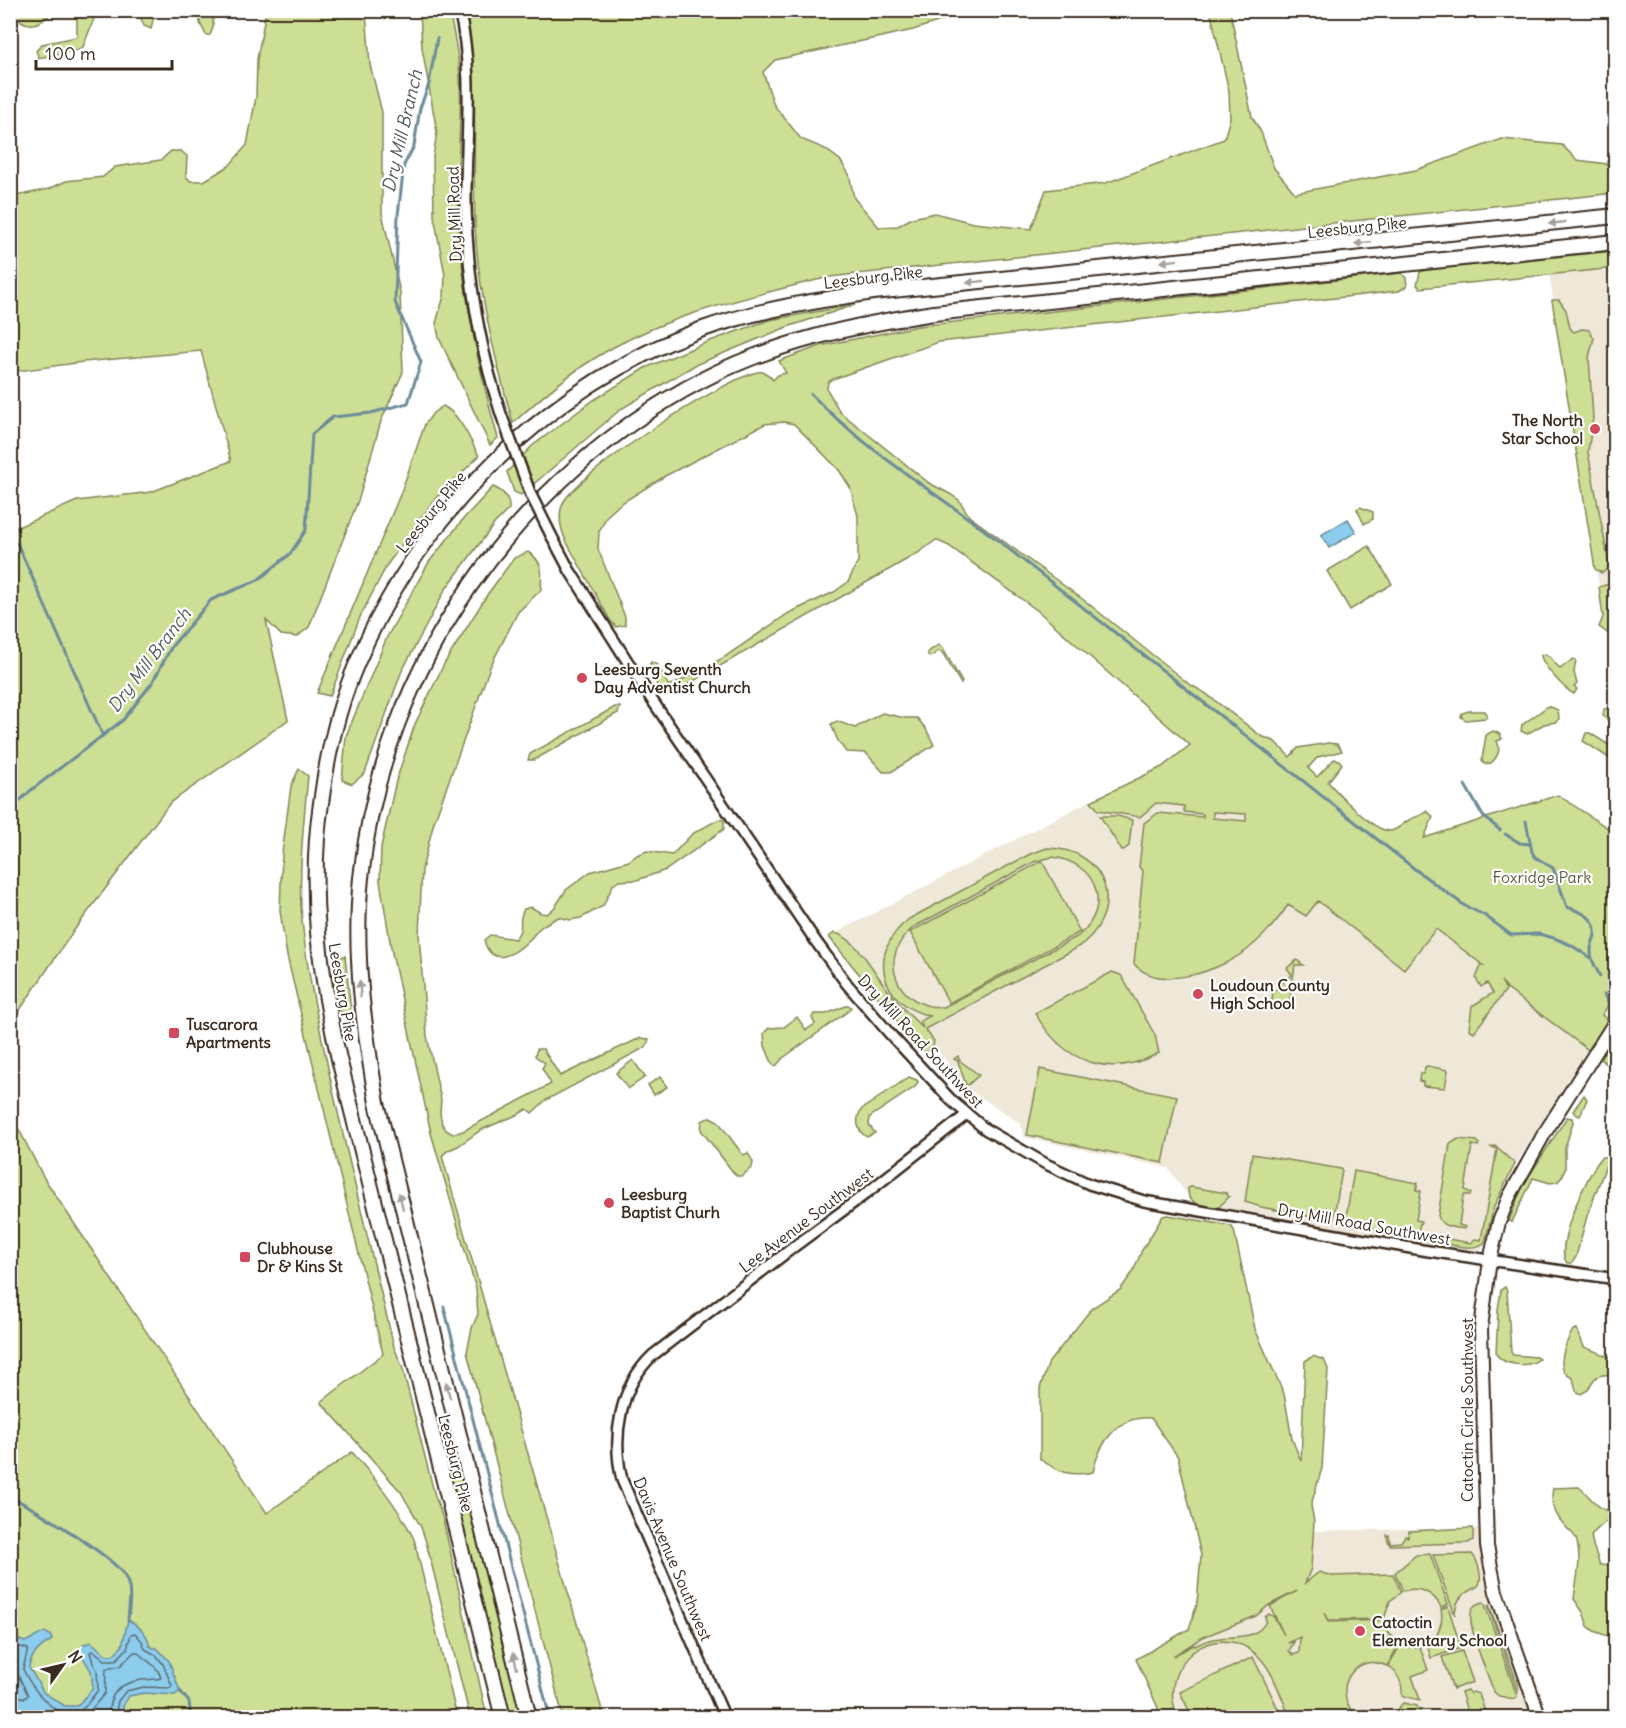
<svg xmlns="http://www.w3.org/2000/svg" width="1626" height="1728" font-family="Delius,sans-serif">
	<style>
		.built { fill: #efe8d9 }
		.green { fill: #ccdf94; stroke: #848459; stroke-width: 1.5; fill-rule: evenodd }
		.water { fill: #8ccced; stroke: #6c8b9a; stroke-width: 1.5 }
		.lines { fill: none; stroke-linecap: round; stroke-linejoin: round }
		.shore { stroke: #5b6b71; stroke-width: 1.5 }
		.stream { stroke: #6c8b9a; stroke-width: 3 }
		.minor-casing { stroke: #3b2a1e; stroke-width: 14 }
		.major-casing { stroke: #3b2a1e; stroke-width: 16 }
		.highway-casing { stroke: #3b2a1e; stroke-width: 18 }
		.minor { stroke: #fff; stroke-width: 9 }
		.major { stroke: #fff; stroke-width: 12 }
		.highway { stroke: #fff; stroke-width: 14 }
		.minor-bridge-casing { stroke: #3b2a1e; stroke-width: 14; stroke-linecap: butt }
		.minor-bridge { stroke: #fff; stroke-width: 9 }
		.oneway { fill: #a79f9a }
		.poi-dot { fill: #d1495b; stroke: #fff; stroke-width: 2 }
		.labels { text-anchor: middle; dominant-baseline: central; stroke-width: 4.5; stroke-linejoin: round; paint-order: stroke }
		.street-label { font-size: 16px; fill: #3b2a1e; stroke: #fff }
		.poi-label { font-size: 16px; font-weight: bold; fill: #3b2a1e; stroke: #fff; text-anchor: start }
		.park-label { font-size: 16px; fill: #5f573c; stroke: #fff }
		.water-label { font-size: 18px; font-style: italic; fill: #535b5c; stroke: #fff }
	</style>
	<rect width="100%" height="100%" fill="#fff"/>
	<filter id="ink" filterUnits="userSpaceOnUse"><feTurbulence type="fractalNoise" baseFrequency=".0167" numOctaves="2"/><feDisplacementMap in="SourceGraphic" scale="12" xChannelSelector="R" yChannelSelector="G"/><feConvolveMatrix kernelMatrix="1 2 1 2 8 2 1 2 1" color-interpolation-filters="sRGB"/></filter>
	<g filter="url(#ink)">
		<!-- built -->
		<g class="built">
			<path d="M1615,268v316l-16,3 -50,-313z"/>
			<path d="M1190,746l8,3 53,56 32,8 8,4 203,156 13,16 81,61 -79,125 -14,31 -9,39 -6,6 -7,1 -273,-46 -8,-4 -24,-34 -144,-31 -4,-14 -52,-34 -29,-37 -8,4 -97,-122 263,-137 42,-18 22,-12z"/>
			<path d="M1485,1528l2,18 53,171h-378l-20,-46 157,-140z"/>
		</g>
		<!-- green -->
		<g class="green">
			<path d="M1210,10l20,1 22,106 9,15 13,36 21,25 121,-23 86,-31 60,6 15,15 38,5v28l-786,84c-79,20 -168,38 -237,83 -29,18 -54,40 -79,63 -18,-65 -35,-130 -38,-198 -3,-72 5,-143 -9,-214h505l-58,19 -138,30 -12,12 11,33 27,34 24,10 15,11 9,14 5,24 25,29 19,-1 14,-8 23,-5 38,10 58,6 15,-39 60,-7 118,-44 6,-21 -1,-27z"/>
			<path d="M11,11v-1l42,1c-14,17 -29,18 -42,0z"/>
			<path d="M77,11h20l-14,36 -5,3 -39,8 -3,-7 6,-7 35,-7z"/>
			<path d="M138,11h20l-4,4 -3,14 -7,-3z"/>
			<path d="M199,11h17l-3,4v13l-3,7h-4l-6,-12z"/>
			<path d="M266,11h100l4,54 12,47v101l18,79 3,80 -22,49 -22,77 -50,129 -12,10 -16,-2 -15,-15 22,100 -118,83 -98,130 -61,90v-493l66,-29 74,-9 80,-31 -30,-110 -118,11 -72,10v-175l38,-8 17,-8 37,-4 12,-10 46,-7 10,-9h10l6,5 -1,20 4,5h14l25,-15 18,-21 9,-48 1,-38z"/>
			<path d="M420,11h29c5,22 10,45 11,67 2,40 -3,80 -2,120 1,80 18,162 40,240l-8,7 -51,-107 -3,-15 8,-27 1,-21 -11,-59 -1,-59 4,-25 -15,-84z"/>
			<path d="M1615,251v17l-195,20 -3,-3 3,-13 6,-2z"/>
			<path d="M1402,273l4,5 1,8 -8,5 -460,51 -106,37 -5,3 -1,7 13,23 89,71 21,11 9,6 10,16 116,85 104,83 16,9 56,43 13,5 16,16 8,-9 30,-5 9,1 5,7 -24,6 -10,11 9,9 17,-18 5,1 3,4 -14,18c11,12 45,50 62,49 8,-1 14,-9 21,-12 6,-3 11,-3 16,-8l6,6 -9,21 134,-43 57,38v161l-13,21 11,9 2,-4v50l-108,-81 -6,-8 5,9 -32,42 -5,-3 3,-23 21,-13 -6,-10 -6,4 -5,-9 5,-12h3l-48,-37 -32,40 -86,-68 -12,15 -18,-11c-11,17 -25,32 -41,45 -27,20 -86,43 -113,14l9,-93 -4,-4 5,-44 14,-10 45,4v-3l-19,-2v-6l-28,-3 -16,14 -42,-7 -7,-9 71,-34 28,-22 -152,-134 -89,-65 -13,-6 -18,13 -240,137 -9,4 -7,-2 -15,-22 4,-8 7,3 10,20 7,-1 48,-26 66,-45 45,-21 14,-10 10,-21v-45l-8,-29 -11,-17 -45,-46 -10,-2 -19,2 -100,52 -45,28 -13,12 -8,16 -1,17 27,68v8l-9,2 -6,-7 -44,-79c-5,-11 -8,-24 -4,-36 12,-30 162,-127 196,-133 7,-1 11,3 15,8l5,-5 8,-2 -7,-12 41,-15 98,-20zM1213,812l33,2v7l-33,-3z"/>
			<path d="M1552,300h7l7,10 4,18 4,4 8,-3 7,1 5,8 -5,19 4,61 -5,34 21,112 -1,5 -6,4 -7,-4z"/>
			<path d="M855,305l-68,22 -92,38 -74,44 -100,86 -7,-3 -7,-20 25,-26 60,-45 53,-33 65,-27 59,-21z"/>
			<path d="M443,406c17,8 27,34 36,50l-44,43 -48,66 -27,52 -30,79 -13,-3 83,-198 25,-71 8,-11z"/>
			<path d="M493,487c10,4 17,11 16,22l-14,14 -50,67 -44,83 -36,100 -13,11 -10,-4 4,-44 41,-99 42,-75 36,-45z"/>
			<path d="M1360,507l13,5v7l-9,5 -7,-15z"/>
			<path d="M1369,546l23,38 -42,26 -23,-39z"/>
			<path d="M528,552c16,10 14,20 13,38l-23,22 -28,55 -56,155 -12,47 -3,66 8,101 14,64 -1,13 2,11 4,6 7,4 10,-3 88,-47 -9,-16 3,-5 -10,-7 2,-7h6l17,27 80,-38 9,1 -3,8 -100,53 -14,13 -5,-4 -8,5 -38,16 -23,16 -11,5 -5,5 162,561h-41l-96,-365 5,-24 6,-14 -2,-25 -45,-156 -39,-180 -12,-72 1,-34 15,-66 19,-57 29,-60 43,-69 27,-37z"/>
			<path d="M1613,583l3,1 -1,54 -16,-11 4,-10 -4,-30z"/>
			<path d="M938,645l4,2 20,35 -1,2 -19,-32 -3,-1 -9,6 -2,-1v-4z"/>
			<path d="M1545,654l5,3 10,12 13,-10 3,1 -2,12 3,12 -3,3 3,2 -3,5c-10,-5 -33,-30 -33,-39z"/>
			<path d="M1548,706l10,4 1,9 -3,3 -12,2 -17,10 -6,-3 1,-6z"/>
			<path d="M615,707h5l-2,6 -84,47h-6l2,-6z"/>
			<path d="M1610,707l5,5v15l-12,-11 1,-7z"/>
			<path d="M1469,711h16l2,3 -1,4 -20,2 -5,-3 1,-4z"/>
			<path d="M882,713l23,5h12l9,11 8,16 -43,27h-8l-17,-19 -20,-1 -8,-11 -7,-17 6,-3 18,7z"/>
			<path d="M1493,731l7,3 2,5 -5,2c4,9 1,16 -6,22l-7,1 -2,-4 4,-25z"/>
			<path d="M1586,733h4l25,16v13l-32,-21z"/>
			<path d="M299,769l9,7c-4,43 -9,87 -7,131 4,59 18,117 30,175 20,89 42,177 63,265l8,19 33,130 8,23 44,198h-17l-44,-175 -5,-15 -20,-35 -80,-90 62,-48 -96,-398 -7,-45 2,-57 9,-68z"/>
			<path d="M1100,816h18l14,4 -3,26 -7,5z"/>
			<path d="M719,819l5,1v9l-58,41 -29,10 -18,1 -6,4 -10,21 -22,12 -11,2 -11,-3c-6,3 -13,6 -18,10 -5,4 -8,10 -13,14 -15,15 -37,26 -44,-1l6,-5 25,4c11,-14 1,-16 9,-30l7,-2 10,6 6,1 8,-7 11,-17 24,-18 39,-11 8,-6 10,-4 25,4 20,-21z"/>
			<path d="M1047,848c63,0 81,68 28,101l-150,80 9,12 -1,6 -7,5 -5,-2 -92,-113 5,-4c24,4 42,44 57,61 10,12 21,24 32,34l-3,-7 10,-5c-51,-12 -63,-65 -21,-97l121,-65zM1052,857c44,5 62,49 26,79l-134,71c-47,2 -69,-50 -30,-80l120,-65z"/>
			<path d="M1042,861l38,71 -131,71 -39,-71z"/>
			<path d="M345,956l7,65 -2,2c-14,-8 -20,-51 -15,-65z"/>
			<path d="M1297,960l6,5h-8l-6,41 -12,-2 -1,5 -5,-1 2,-16 19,-17 -5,-7z"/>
			<path d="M1112,972l9,3 34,60 4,18c-51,27 -96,9 -124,-40z"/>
			<path d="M848,1005l3,2 -4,5 -64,46 -7,8 -3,-1 -8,-19 -1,-13 5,-5 15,-1 13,-10 9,13 9,-6 -3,-6 2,-4h12z"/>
			<path d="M958,1056l1,4 20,15 -11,10h-2l-8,-24 -4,-2z"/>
			<path d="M633,1060l12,17 -17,12 -12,-16z"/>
			<path d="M1427,1066l21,4 -3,18 -22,-2v-4l-4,-1 1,-8 4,1 1,-7z"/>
			<path d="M1040,1069l137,27 -14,67 -136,-28z"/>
			<path d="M660,1077l7,10 -13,8 -6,-10z"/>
			<path d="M909,1077l8,3 1,2 -3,5 -45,30 -1,8 6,8 -8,4c-11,-6 -12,-19 -5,-28z"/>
			<path d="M1584,1095l3,4 -7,17 -5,-2 -2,-3z"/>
			<path d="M10,1112l34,66 223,335 85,-61c24,28 46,54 62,87l43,178 -419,1 -27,-11z"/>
			<path d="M710,1117l8,4 25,34 5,-2 5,9 -1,5 -10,9h-5l-4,-4 -32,-42 1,-9z"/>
			<path d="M1567,1117l5,1 1,4 -8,26v21l-3,8 -5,5 -7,1 -17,-5 -21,44 -3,-1 13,-34z"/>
			<path d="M1458,1139l19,2 2,3 -1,2 -6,-1 -7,45 6,3 -1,2h-6l-1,2 -4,28 7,2 -2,2c-10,-2 -24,-1 -26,-14l12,-71z"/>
			<path d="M1495,1146l20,18 -21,42 -9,36c-11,10 -30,3 -43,1l-3,-2 3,-3 29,5 4,-4 6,1 16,-91 -6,-2z"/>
			<path d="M1252,1154l89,15 1,2 -9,50 -72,-14 -16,-5z"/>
			<path d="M1602,1157h4l2,3 -21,56 -11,41 -4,6h-5c-14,-16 21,-91 35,-106z"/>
			<path d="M1354,1171l64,12 -2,7 5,1 -5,29 5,1 -4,13 -3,3 -69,-14z"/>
			<path d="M1191,1187l35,6 3,4 -12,12 -17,-3 -11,-8 -1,-10z"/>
			<path d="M1168,1215l63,11 3,4 21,99 29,65 8,45 9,22 4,-100 8,-5 11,4 4,9 -6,99 -11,37 3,17 -3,46 -6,15 14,-11 13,4 61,-2 8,18 -11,9 -6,18 -56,1 -4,-7 4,9 56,-2 4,12 11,12 -12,22c-33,-16 -58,26 -30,50l-1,1h-66c-9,-19 -16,-46 -32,-61 -43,-40 -104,9 -80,61h-16l-26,-58 53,-30 8,-25 4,-49 -23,-98 -27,-39c-33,-3 -52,25 -58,54 -22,5 -35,0 -53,-13v-71l9,-26 43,-54 28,-18 13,-18 9,-22 21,-34zM1297,1591l-27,15 14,29 -10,-18 -5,-3 -4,3 1,4c-9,20 -34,14 -52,18 -6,1 -13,4 -19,7l-1,-1 -21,11 30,-19 53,-21 13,-11zM1300,1637l-1,16 -6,2 -4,-4 5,-9 -6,1z"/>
			<path d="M1505,1287l2,4 4,61 2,3 23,2 3,2c-10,9 -35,7 -43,-5l2,-44 3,-20z"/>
			<path d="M1577,1329l7,18 31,12v25l-4,-9c-14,-2 -18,4 -23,15l-7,4 -5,-3 -3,-13c-20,-7 -8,-34 0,-48z"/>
			<path d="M443,1433h3l2,3 18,52 58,229h-16l-62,-253z"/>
			<path d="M1579,1487c9,7 16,19 26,23l10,-4v16l-4,-2 -6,2 -14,13 2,10 7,20 11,-1c0,-11 -4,-15 4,-25v100l-21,-8 -6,-5 -5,-14 -9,-13c2,-20 8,-37 3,-57 -2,-9 -6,-9 -11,-15 -11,-11 -16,-24 -13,-39z"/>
			<path d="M1473,1528v12l-5,3 -78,2 -2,-3 -1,-7h2l1,8 11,-1 4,-6 3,1 1,-6z"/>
			<path d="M1430,1554l18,50 -7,3c-8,-15 -22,-21 -38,-16l-8,-18 21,-18z"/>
			<path d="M1472,1554c5,5 12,25 6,32 -2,2 -7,3 -9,5 -10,5 -14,13 -14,24l-22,-60z"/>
			<path d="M1484,1602l33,94 -3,3 -15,-3 -5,-4c-6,-17 -29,-68 -22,-83 2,-5 7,-6 12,-7z"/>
			<path d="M1489,1605l29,80v8l-30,-87z"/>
			<path d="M1448,1606l13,42 -30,10 -4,-14h8c0,-12 10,-19 6,-35z"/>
			<path d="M1401,1644l8,3h11l8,23 -16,6 8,24 -18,-4c1,-13 -3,-22 -14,-30z"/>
			<path d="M1462,1651l11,31 -20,7 -11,-32z"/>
			<path d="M1253,1657l29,60h-90l-12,-25z"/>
			<path d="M1467,1690l3,4 3,-2 6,2 8,23h-20l1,-3 -7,-22z"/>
			<path d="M1403,1703l14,3 6,11h-29l-2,-2z"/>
		</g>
		<!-- water -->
		<g class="water">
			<path d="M1348,519l8,13 -27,16 -8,-13z"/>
			<path d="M128,1620c9,4 21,15 21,25l4,3h4l12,13 11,30 -5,4 -31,-2 -15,3 -5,8 -3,13h-37l-9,-2 -6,2h-31l-27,-10v-70l14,5 20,-10 5,3 2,5c-11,6 -21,14 -23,27l15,26 21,13h12l16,-18 -2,-17 -12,-21 5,-6 7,-2 16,13h6l9,-9z"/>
		</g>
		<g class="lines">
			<!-- shore -->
			<g class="shore">
				<path d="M10,1644l18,5 -5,20c7,17 34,55 57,42 4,-2 15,-17 18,-21l-1,-20 -4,-7 -3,-11 4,-1 11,9h11l11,-11 4,-15 4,-1 7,8 3,8 11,6 7,9 9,22 -2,2 -26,-1 -18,4 -8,10 -3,17"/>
				<path d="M10,1652l7,4 -1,15 12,24 -3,3 -15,-4"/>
				<path d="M84,1718l21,-25 1,-24 14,-3 14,-14h3c9,9 20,12 24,26 -6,2 -12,1 -19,2 -24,3 -33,13 -34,38"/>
			</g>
			<!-- stream -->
			<g class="stream">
				<path d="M811,394c55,57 126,99 189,148 139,109 277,219 416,328l49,36 19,9 27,20 28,-1 15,4 17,7 21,14"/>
				<path d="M17,543l86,193"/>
				<path d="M1465,785l18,31 17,14"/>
				<path d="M10,810l20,-19 93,-71 29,-37 20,-37 39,-46 47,-20 32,-26 16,-24 6,-96 21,-17 38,-4 37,-10 13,-41 -26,-60 3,-87 6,-50 10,-19 6,-38 9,-24 8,-46"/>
				<path d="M1526,821l6,31 3,5 18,11 14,39c14,5 30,10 28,28 -1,5 -4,9 -4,14 -1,10 5,19 9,27"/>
				<path d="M1505,834l15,9 10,1"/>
				<path d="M1604,994l5,10"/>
				<path d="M444,1307l106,411"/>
				<path d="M10,1497c23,10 102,59 114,78 9,13 5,30 4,45"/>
				<path d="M180,1691l9,11 2,16"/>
			</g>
			<!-- minor casing -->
			<g class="minor-casing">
				<g id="minor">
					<path d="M459,10c16,65 6,131 7,197 1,70 14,141 35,207"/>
					<path d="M551,535l19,36 82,129 165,243 30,41 42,49 63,68 33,28 61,35 43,20 55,17 278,49 194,29"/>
					<path d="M725,1718l-103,-238c-10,-43 -3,-93 31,-125l142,-109 69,-51 102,-80"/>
				</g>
			</g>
			<!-- major casing -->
			<g class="major-casing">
				<path id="major" d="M1540,1718l-44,-126 -9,-46 -6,-218 9,-68 9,-38 10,-25 35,-63 72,-114"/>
			</g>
			<!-- highway casing -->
			<g class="highway-casing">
				<g id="highway">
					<path d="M503,1718l-164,-659c-19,-84 -31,-169 -18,-256 6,-47 17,-96 36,-140 64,-150 189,-276 343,-333 56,-20 114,-29 173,-38l743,-76"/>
					<path d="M529,1718l-152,-615c-13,-75 -24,-149 -16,-225 21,-211 155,-400 341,-498 73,-38 153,-55 232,-67l682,-71"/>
				</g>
			</g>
			<!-- minor -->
			<use href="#minor" class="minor"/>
			<!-- major -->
			<use href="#major" class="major"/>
			<!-- highway -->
			<use href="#highway" class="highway"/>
			<!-- minor-bridge casing -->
			<g class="minor-bridge-casing">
				<path id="minor-bridge" d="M501,414l30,81 20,40"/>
			</g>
			<!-- minor-bridge -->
			<use href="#minor-bridge" class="minor-bridge"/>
		</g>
		<!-- one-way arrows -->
		<defs><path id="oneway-solid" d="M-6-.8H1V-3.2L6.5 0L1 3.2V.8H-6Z" transform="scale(1.5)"/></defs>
		<g class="oneway">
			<use href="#oneway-solid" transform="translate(1557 223) rotate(174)"/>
			<use href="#oneway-solid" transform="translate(1363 243) rotate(174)"/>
			<use href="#oneway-solid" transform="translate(1169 261) rotate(173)"/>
			<use href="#oneway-solid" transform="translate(975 282) rotate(174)"/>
			<use href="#oneway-solid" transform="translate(360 989) rotate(-94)"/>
			<use href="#oneway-solid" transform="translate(401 1201) rotate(-104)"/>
			<use href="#oneway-solid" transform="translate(448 1390) rotate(-104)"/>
			<use href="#oneway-solid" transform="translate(515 1661) rotate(-104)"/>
		</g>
	</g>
	<!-- markers -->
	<g class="poi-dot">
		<circle cx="1595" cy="429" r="6"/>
		<circle cx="582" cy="678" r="6"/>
		<circle cx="1198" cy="994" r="6"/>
		<rect x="168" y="1027" width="12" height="12" rx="3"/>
		<circle cx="609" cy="1203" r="6"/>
		<rect x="239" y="1251" width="12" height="12" rx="3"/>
		<circle cx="1360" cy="1631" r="6"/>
	</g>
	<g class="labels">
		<!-- street labels -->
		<g class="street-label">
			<text transform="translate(454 214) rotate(-92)">Dry Mill Road</text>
			<text transform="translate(1357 227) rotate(-6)">Leesburg Pike</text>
			<text transform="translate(873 277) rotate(-7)">Leesburg Pike</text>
			<text transform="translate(431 512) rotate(-51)">Leesburg Pike</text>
			<text transform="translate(343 992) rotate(80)">Leesburg Pike</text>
			<text transform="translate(921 1041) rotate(47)">Dry Mill Road Southwest</text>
			<text transform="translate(806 1220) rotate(-37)">Lee Avenue Southwest</text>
			<text transform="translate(1364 1224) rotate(10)">Dry Mill Road Southwest</text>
			<text transform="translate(1467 1410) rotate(-90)">Catoctin Circle Southwest</text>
			<text transform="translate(456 1463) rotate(76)">Leesburg Pike</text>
			<text transform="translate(673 1559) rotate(67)">Davis Avenue Southwest</text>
		</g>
		<!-- poi labels -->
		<g class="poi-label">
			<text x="1583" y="420" text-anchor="end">The North<tspan x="1583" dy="18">Star School</tspan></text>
			<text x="594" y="669">Leesburg Seventh<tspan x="594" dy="18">Day Adventist Church</tspan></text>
			<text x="1210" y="985">Loudoun County<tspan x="1210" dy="18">High School</tspan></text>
			<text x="186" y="1024">Tuscarora<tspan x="186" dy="18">Apartments</tspan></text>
			<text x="621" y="1194">Leesburg<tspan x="621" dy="18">Baptist Churh</tspan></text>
			<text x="257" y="1248">Clubhouse<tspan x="257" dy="18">Dr &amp; Kins St</tspan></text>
			<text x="1372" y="1622">Catoctin<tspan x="1372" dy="18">Elementary School</tspan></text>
		</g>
		<!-- park labels -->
		<g class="park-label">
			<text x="1542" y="877">Foxridge Park</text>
		</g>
		<!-- water labels -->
		<g class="water-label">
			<text transform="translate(402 131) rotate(-77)">Dry Mill Branch</text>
			<text transform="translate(149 660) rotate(-53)">Dry Mill Branch</text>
		</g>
	</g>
	<!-- margin -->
	<rect width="1626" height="1728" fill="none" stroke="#fff" stroke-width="36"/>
	<rect x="18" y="18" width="1590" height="1692" fill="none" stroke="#3b2a1e" stroke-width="2" filter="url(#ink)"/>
	<!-- north arrow -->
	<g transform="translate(63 1665) rotate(56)" stroke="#ffffff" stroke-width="4.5" paint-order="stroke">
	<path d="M0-4.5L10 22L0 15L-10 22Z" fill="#3b2a1e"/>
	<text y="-9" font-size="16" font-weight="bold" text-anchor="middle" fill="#3b2a1e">N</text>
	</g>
	<!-- scale -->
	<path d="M36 60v9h136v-9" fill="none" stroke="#3b2a1e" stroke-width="3"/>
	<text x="45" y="60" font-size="18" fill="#3b2a1e" stroke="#ffffff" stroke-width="4.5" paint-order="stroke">100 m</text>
</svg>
